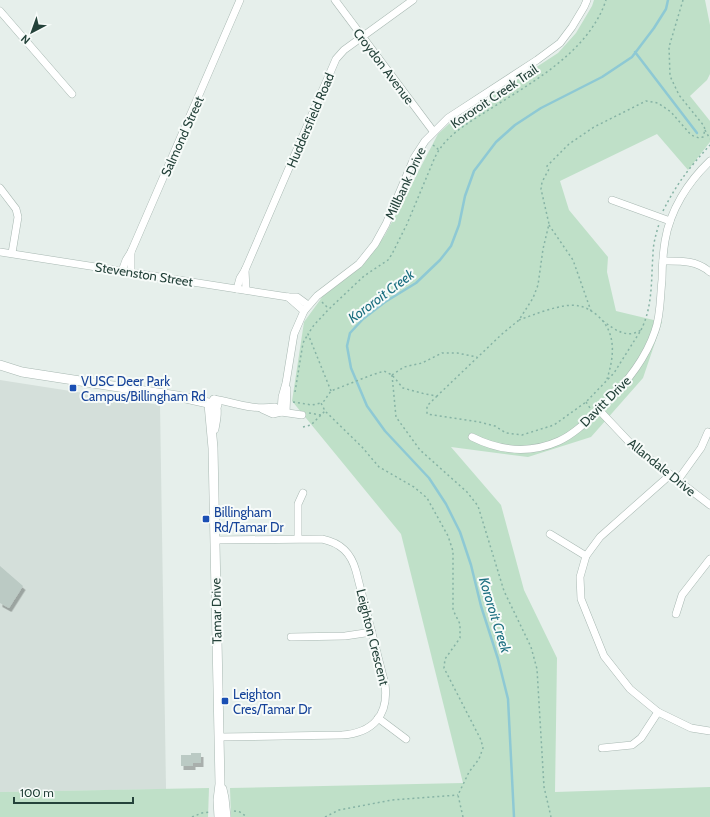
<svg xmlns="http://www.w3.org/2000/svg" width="710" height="817" font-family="Cabin,sans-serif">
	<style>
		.built { fill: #d4dfda }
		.green { fill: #bfe0c8 }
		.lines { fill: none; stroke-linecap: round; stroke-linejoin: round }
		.stream { stroke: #8ec9d4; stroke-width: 2.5 }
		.building { fill: #bbcac4; filter: url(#shadow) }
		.minor-casing { stroke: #a8b8b2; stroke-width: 8 }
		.tertiary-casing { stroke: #a8b8b2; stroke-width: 10 }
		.path { stroke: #86b3a5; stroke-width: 1.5; stroke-dasharray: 2 3; stroke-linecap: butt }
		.minor { stroke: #fff; stroke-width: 7 }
		.tertiary { stroke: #fff; stroke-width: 9 }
		.transit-dot { fill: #1a4fb4; stroke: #f7fbf9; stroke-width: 1.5 }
		.labels { text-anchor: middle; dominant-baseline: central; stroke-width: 4; stroke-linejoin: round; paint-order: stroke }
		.street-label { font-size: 13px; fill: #24423a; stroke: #f7fbf9 }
		.transit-label { font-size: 13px; fill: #164399; stroke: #f7fbf9; text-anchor: start }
		.water-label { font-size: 14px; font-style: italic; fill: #1c6f80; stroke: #f7fbf9 }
	</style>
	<defs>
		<filter id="shadow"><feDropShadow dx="2.5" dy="4" stdDeviation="0" flood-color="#0004"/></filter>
	</defs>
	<rect width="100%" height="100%" fill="#e6efeb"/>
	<!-- built -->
	<path class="built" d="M0,380l160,25 6,384 -166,3z"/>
	<!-- green -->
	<g class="green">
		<path d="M594,0h111l5,25v49l-3,6 -17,16 20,25v21l-22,28 -31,-36 -97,47 9,29 39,47 -1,15 9,39 46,11 -19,56 -52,59 -63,20 -77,-10 50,58 23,85 33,68 -2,134 155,-5v30h-479l-1,-29 233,-5 -62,-249 -109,-133 12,-79 19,-26 39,-30 23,-31 53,-101 12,-11 108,-70 18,-20 16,-27z"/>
		<path d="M209,788l-1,29h-208v-25z"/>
	</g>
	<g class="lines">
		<!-- stream -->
		<g class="stream">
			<path d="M635,52l62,81"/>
			<path d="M514,817l-6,-118 -10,-40 -17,-53 -10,-41 -11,-33 -14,-28 -17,-26 -44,-47 -18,-25 -16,-38 -4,-22 3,-13 13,-14 22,-17 31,-19 24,-23 11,-14 8,-21 6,-29 9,-25 22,-29 19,-17 26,-17 61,-31 30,-20 22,-29 12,-19 2,-9"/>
		</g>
	</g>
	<!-- building -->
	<g class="building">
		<path d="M0,566l23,20 -14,22 -9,-5z"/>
		<path d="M191,753h10v10h-8v3h-12v-11h10z"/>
	</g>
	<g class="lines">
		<!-- minor casing -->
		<g class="minor-casing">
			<g id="minor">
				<path d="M335,0l98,131"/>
				<path d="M0,11l72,83"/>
				<path d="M0,188l16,21 2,8 -6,36"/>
				<path d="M612,200l58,21"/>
				<path d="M0,252l288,45h9l11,8"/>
				<path d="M663,261c17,0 33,-1 47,11"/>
				<path d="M245,270l1,20"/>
				<path d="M122,271l4,-11 5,-8 109,-252"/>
				<path d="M131,272v-20"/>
				<path d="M237,289l3,-11 5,-8 91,-211 8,-9 69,-50"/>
				<path d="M288,297l16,14"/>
				<path d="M214,399c22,4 37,11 61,8l6,5 21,3"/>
				<path d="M262,409l11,5 8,-2"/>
				<path d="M599,410l34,36 77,59"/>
				<path d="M281,412l1,-15 4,-14 8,-49 10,-23 13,-15 42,-32 16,-20 11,-20 28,-66 11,-17 23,-23 89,-58 23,-17 12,-16 12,-20 3,-7"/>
				<path d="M286,412l1,-23"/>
				<path d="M472,437c28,14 58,17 87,4 17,-8 30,-22 43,-34 23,-22 43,-46 53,-76 6,-16 5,-34 7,-51 0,-13 1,-26 3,-39 5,-31 23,-59 45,-80"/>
				<path d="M670,475l-70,62 -14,19 -6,21 1,22 23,57 26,33 28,23 33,16 19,3"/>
				<path d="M678,480l23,-32 7,-16"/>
				<path d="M550,534l36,22"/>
				<path d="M298,538v-34l5,-11"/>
				<path d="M215,540l107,-1c19,4 29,14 34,32l29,113c4,31 -12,49 -43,51l-123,2"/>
				<path d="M676,614l6,-19 28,-36"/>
				<path d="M291,637l54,-1 27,-4"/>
				<path d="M378,718l28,21"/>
				<path d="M602,748l30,-3 9,-7 17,-26"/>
			</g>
		</g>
		<!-- tertiary casing -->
		<g class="tertiary-casing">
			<g id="tertiary">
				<path d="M0,365l22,7 155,24 40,9"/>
				<path d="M214,400c4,9 2,19 0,29"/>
				<path d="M209,404l4,44 7,336 -2,16 1,17"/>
				<path d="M222,789l2,9 2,19"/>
			</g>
		</g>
		<!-- path -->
		<g class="path">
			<path d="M705,130l5,9"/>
			<path d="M433,145l6,5"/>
			<path d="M663,211c14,-28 26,-43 47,-66"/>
			<path d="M549,225l24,35 18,51"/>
			<path d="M322,302l7,7"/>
			<path d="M519,320c14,-5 45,-18 60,-14 7,1 13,5 19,10 19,17 16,41 9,63"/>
			<path d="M641,330c12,-24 10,-50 12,-76 0,-10 3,-20 6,-30"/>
			<path d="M392,375l4,42 24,33 47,42 11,14 26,85 27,56 6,22 7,118 7,30"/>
			<path d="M392,375l12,-8 18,-4 20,-10h15l20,4"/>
			<path d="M331,391l-23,-57 6,-9 15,-16 35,-33 24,-16 4,-6 15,-30 28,-67c11,-22 33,-34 52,-46 44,-28 102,-59 119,-111"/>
			<path d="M295,392l8,-49 5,-9"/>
			<path d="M437,396l-10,10v8l52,8 16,4 11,7 16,2 32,-10 32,-23 28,-29 27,-43c-14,9 -26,0 -38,-9"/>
			<path d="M293,402l19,3 9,-2"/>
			<path d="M586,402l4,6"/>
			<path d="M309,413l12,2"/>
			<path d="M303,427l8,-2 14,-14"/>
			<path d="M234,811l6,1 7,5"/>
			<path d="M192,817l10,-4 9,-1"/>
			<path d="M325,817l14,-7 53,-10 66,-5"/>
			<path d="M463,817l-5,-22 11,-23 10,-13 4,-11 -2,-8 -37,-72 1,-9 15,-21v-14l-7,-14v-59l-5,-15 -21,-38 -13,-11 -35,-20 -17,-20 -37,-36 -4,-8 3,-2 7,-10 38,-15 15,-5 8,4 11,13 22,6 12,2 65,-62 17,-14 14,-22 5,-13 5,-36 6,-25 -8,-35 1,-7 7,-13 -2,-3 22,-22 25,-17 52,-26 12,2 13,9 20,23 8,3 4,-1 2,-7 -1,-4 -25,-31 -9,-19 -1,-29 14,-47"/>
		</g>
		<!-- minor -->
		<use href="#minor" class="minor"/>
		<!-- tertiary -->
		<use href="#tertiary" class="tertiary"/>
	</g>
	<!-- markers -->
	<g class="transit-dot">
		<rect x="69" y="384" width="8" height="8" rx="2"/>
		<rect x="202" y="515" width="8" height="8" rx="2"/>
		<rect x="221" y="697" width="8" height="8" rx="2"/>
	</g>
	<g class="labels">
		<!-- street labels -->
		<g class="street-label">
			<text transform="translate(384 66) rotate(53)">Croydon Avenue</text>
			<text transform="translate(494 96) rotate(-34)">Kororoit Creek Trail</text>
			<text transform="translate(310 120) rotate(-67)">Huddersfield Road</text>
			<text transform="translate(182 136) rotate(-66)">Salmond Street</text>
			<text transform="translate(405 183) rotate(-65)">Millbank Drive</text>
			<text transform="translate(144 274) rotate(9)">Stevenston Street</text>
			<text transform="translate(605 401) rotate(-45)">Davitt Drive</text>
			<text transform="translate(662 467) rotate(39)">Allandale Drive</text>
			<text transform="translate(216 611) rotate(-91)">Tamar Drive</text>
			<text transform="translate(373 637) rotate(76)">Leighton Crescent</text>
		</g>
		<!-- transit labels -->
		<g class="transit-label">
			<text x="81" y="381">VUSC Deer Park<tspan x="81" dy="15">Campus/Billingham Rd</tspan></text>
			<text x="214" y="512">Billingham<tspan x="214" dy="15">Rd/Tamar Dr</tspan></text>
			<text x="233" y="694">Leighton<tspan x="233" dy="15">Cres/Tamar Dr</tspan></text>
		</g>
		<!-- water labels -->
		<g class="water-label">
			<text transform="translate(381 296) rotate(-37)">Kororoit Creek</text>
			<text transform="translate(495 615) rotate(73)">Kororoit Creek</text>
		</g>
	</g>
	<!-- north arrow -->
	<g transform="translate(32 32) rotate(221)" stroke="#f7fbf9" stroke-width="3" paint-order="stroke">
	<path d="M0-3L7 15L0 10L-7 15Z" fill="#24423a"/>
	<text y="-6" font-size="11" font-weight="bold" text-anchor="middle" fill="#24423a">N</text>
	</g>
	<!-- scale -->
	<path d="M14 797v6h119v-6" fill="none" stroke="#24423a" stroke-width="2"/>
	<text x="20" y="797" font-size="12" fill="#24423a" stroke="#f7fbf9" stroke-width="3" paint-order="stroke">100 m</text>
</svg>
